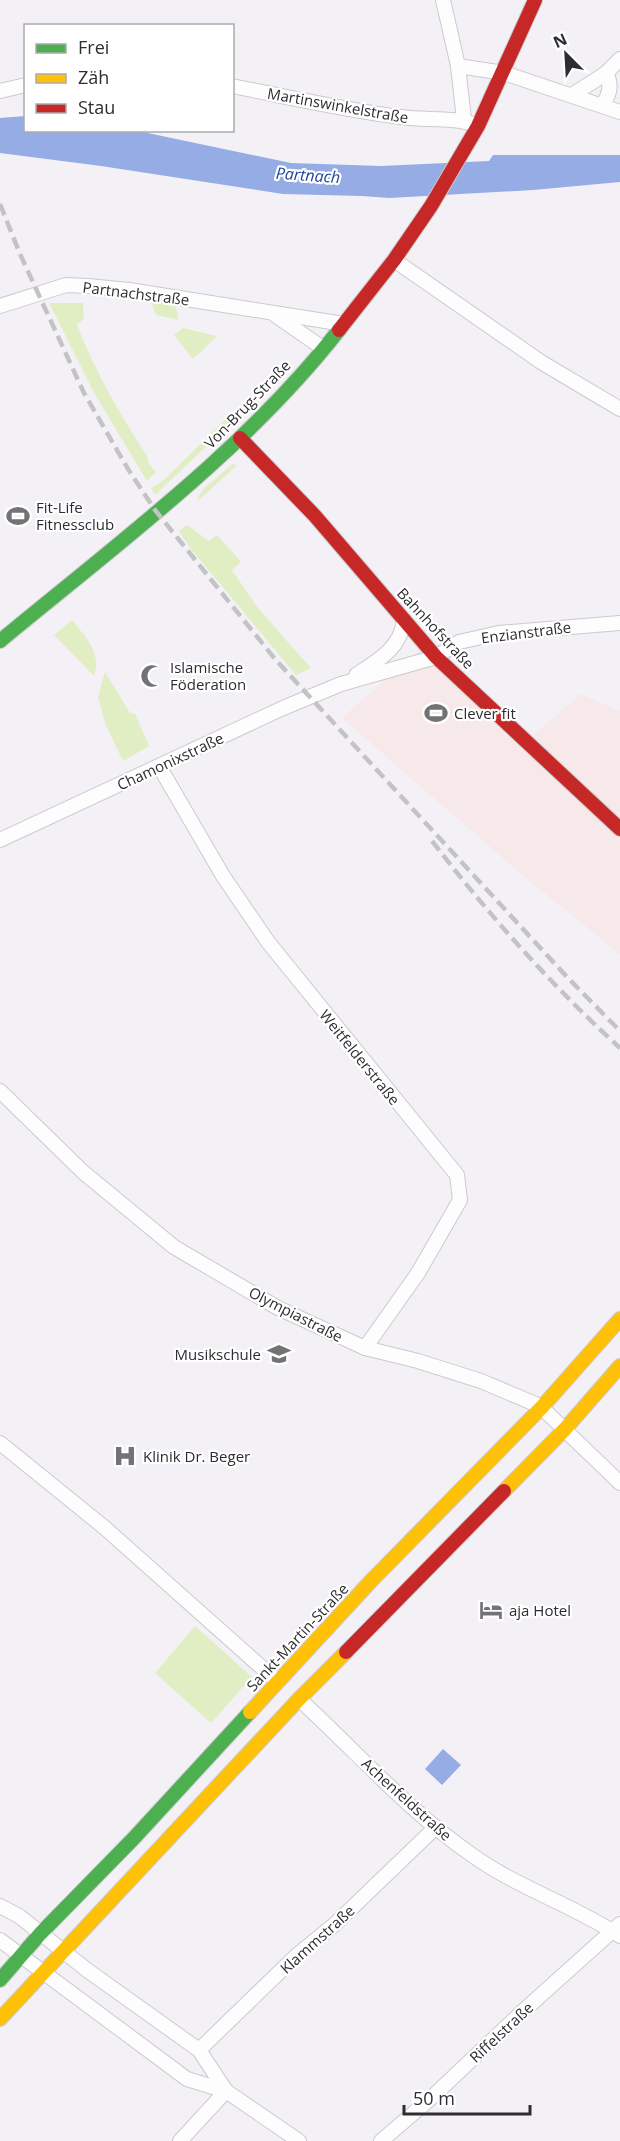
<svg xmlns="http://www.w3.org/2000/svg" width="620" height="2141" font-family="'Open Sans',sans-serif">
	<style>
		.commercial { fill: #f7e8e9 }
		.green { fill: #e1eec4 }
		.water { fill: #95ade4 }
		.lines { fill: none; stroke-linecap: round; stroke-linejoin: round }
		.street-casing { stroke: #cccacd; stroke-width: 16 }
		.fast-casing { stroke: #cccacd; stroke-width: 16 }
		.slow-casing { stroke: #cccacd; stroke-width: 16 }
		.jam-casing { stroke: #cccacd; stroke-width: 16 }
		.street { stroke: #fdfdfe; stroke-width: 14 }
		.fast { stroke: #4caf50; stroke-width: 14 }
		.slow { stroke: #ffc107; stroke-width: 14 }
		.jam { stroke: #c62828; stroke-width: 14 }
		.rail { stroke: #c3c3c5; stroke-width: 4.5; stroke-dasharray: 12 6; stroke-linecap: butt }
		.labels { text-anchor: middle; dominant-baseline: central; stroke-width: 4.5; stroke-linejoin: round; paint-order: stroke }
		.street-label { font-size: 15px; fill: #2e2d2f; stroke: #fff }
		.poi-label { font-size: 15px; fill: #2e2d2f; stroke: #fff; text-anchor: start }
		.water-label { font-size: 16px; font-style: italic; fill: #20439d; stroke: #fff }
	</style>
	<rect width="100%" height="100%" fill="#f3f1f5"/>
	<!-- commercial -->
	<path class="commercial" d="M421,648l109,91 50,-45 40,17v243l-93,-75 -185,-161z"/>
	<!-- green -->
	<g class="green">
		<path d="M151,302l25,4 2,14 -22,-5z"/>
		<path d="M49,303h34l1,15 -7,7c19,48 42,88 70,131l2,8 7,8 -9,9 -54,-90z"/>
		<path d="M183,328l34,8 -24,23 -19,-24z"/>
		<path d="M285,362l3,4 -31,32 -5,-4z"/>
		<path d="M242,403l5,5 -92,87 -4,-7 13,-8z"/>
		<path d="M233,464l3,1 -1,2 -36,33 -1,-3 6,-9z"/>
		<path d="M187,525l22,16 8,-6 24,27 -9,8 25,37 54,61 -15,7 -105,-126 -12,-18z"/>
		<path d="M72,620c14,18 30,32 22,56l-40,-41z"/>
		<path d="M105,672l25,41 5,1 14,32 -26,15 -18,-38 -7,-26z"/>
		<path d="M195,1626l57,51 -41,46 -56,-50z"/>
	</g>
	<!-- water -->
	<g class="water">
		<path d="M25,116l1,14 112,1 153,32 90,3 108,-5 4,-6h127v27l-87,8 -144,8 -27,-2 -79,-2 -182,-28 -101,-13v-35z"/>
		<path d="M443,1749l18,16 -19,20 -17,-16z"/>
	</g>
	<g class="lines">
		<!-- street casing -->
		<g class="street-casing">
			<g id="street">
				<path d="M443,0l15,66 6,54"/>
				<path d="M458,66l46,7 116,39"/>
				<path d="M232,86c57,11 112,24 169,31 26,4 52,-1 77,9"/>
				<path d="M0,91l26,-6"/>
				<path d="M572,95l33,-21 15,-15"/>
				<path d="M602,105c8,-10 10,-21 4,-32"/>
				<path d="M394,260l147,102 79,47"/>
				<path d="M0,306l66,-21 22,1 41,4 215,34"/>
				<path d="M275,315l49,34"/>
				<path d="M356,675c21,-14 44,-26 48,-54"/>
				<path d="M159,766l64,110 45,66 189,233 3,25 -42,73 -53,75"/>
				<path d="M0,840l283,-132 58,-24 95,-27 23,-15 40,-9 121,-10"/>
				<path d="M0,1091l83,81 91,75 104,61 87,40 53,13 63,20 59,25 80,77"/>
				<path d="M0,1443l105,85 173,154"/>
				<path d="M299,1699c57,52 109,112 173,156 46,33 101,50 148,81"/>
				<path d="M0,1906l19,10 68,54 112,80 27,41"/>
				<path d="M0,1940l187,139 39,12 73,50"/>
				<path d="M199,2050l97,-94 38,-31 101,-97"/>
				<path d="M180,2141l46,-50"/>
				<path d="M381,2141l49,-42 91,-86 99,-89"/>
			</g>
		</g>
		<!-- fast casing -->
		<g class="fast-casing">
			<g id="fast">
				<path d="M0,641c117,-97 245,-191 339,-311"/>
				<path d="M0,1980l40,-46 94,-96 116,-126"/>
			</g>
		</g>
		<!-- slow casing -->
		<g class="slow-casing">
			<g id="slow">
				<path d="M504,1491l61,-62 55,-63"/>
				<path d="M250,1712l121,-131 171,-174 78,-88"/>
				<path d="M0,2019l299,-320 47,-47"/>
			</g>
		</g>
		<!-- jam casing -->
		<g class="jam-casing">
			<g id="jam">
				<path d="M339,330l55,-70 37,-54 47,-80 57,-126"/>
				<path d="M240,438l75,78 121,141 184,172"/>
				<path d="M346,1652l158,-161"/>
			</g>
		</g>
		<!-- street -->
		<use href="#street" class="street"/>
		<!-- fast -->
		<use href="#fast" class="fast"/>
		<!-- slow -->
		<use href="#slow" class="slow"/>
		<!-- jam -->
		<use href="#jam" class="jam"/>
		<!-- rail -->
		<g class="rail">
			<path d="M0,204l20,50 64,139 44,76 27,41 120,149 292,318 53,54"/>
			<path d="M432,841c57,74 119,144 188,207"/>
		</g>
	</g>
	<!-- icons -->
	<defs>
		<g id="stadium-bare" transform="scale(1.8)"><path d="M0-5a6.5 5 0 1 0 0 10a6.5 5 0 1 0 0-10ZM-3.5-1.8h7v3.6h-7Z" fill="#737274" stroke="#fff" stroke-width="2.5" paint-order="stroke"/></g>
		<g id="mosque-bare" transform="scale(1.8)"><path d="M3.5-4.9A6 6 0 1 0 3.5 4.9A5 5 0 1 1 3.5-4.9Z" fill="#737274" stroke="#fff" stroke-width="2.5" paint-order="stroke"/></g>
		<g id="school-bare" transform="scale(1.8)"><path d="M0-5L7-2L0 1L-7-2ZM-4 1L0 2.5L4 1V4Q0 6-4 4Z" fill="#737274" stroke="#fff" stroke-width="2.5" paint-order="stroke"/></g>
		<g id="hospital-bare" transform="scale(1.8)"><path d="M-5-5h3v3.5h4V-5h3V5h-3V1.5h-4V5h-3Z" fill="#737274" stroke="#fff" stroke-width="2.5" paint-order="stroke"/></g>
		<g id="hotel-bare" transform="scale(1.8)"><path d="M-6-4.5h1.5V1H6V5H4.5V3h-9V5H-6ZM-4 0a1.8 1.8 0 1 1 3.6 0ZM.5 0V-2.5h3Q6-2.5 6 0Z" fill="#737274" stroke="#fff" stroke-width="2.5" paint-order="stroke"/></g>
	</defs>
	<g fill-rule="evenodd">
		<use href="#stadium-bare" x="18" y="516"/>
		<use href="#mosque-bare" x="152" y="676"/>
		<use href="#stadium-bare" x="436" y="713"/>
		<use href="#school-bare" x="279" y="1354"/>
		<use href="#hospital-bare" x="125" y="1456"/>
		<use href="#hotel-bare" x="491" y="1610"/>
	</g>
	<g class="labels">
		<!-- street labels -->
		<g class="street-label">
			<text transform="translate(338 105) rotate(10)">Martinswinkelstraße</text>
			<text transform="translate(136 293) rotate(7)">Partnachstraße</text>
			<text transform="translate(247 404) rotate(-46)">Von-Brug-Straße</text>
			<text transform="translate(436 628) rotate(47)">Bahnhofstraße</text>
			<text transform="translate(526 632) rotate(-7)">Enzianstraße</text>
			<text transform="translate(170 761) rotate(-25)">Chamonixstraße</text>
			<text transform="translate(360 1057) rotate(51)">Weitfelderstraße</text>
			<text transform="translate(296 1314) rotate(27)">Olympiastraße</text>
			<text transform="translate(297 1637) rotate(-47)">Sankt-Martin-Straße</text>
			<text transform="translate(407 1799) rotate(42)">Achenfeldstraße</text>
			<text transform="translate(317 1939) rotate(-42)">Klammstraße</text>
			<text transform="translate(501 2032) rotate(-43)">Riffelstraße</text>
		</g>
		<!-- poi labels -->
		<g class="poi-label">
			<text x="36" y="507">Fit-Life<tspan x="36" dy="17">Fitnessclub</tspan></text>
			<text x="170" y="667">Islamische<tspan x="170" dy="17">Föderation</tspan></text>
			<text x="454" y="713">Clever fit</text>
			<text x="261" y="1354" text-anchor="end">Musikschule</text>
			<text x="143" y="1456">Klinik Dr. Beger</text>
			<text x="509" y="1610">aja Hotel</text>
		</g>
		<!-- water labels -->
		<g class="water-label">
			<text transform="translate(308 175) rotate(4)">Partnach</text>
		</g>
	</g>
	<!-- legend -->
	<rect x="24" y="24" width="210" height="108" fill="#ffffff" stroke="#ababac" stroke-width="1.5"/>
	<rect x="36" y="44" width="30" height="9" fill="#4caf50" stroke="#ababac" stroke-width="1.5"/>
	<text x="78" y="54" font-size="18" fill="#2e2d2f">Frei</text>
	<rect x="36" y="74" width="30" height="9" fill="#ffc107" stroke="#ababac" stroke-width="1.5"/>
	<text x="78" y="84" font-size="18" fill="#2e2d2f">Zäh</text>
	<rect x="36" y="104" width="30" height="9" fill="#c62828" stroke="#ababac" stroke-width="1.5"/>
	<text x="78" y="114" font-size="18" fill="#2e2d2f">Stau</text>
	<!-- north arrow -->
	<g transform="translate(566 54) rotate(336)" stroke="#ffffff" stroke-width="4.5" paint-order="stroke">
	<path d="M0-4.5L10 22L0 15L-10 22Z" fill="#2e2d2f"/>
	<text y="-9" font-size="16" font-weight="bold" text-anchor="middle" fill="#2e2d2f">N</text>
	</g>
	<!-- scale -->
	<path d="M404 2105v9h126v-9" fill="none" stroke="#2e2d2f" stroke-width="3"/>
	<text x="413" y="2105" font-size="18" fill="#2e2d2f" stroke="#ffffff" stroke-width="4.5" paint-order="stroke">50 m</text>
</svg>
